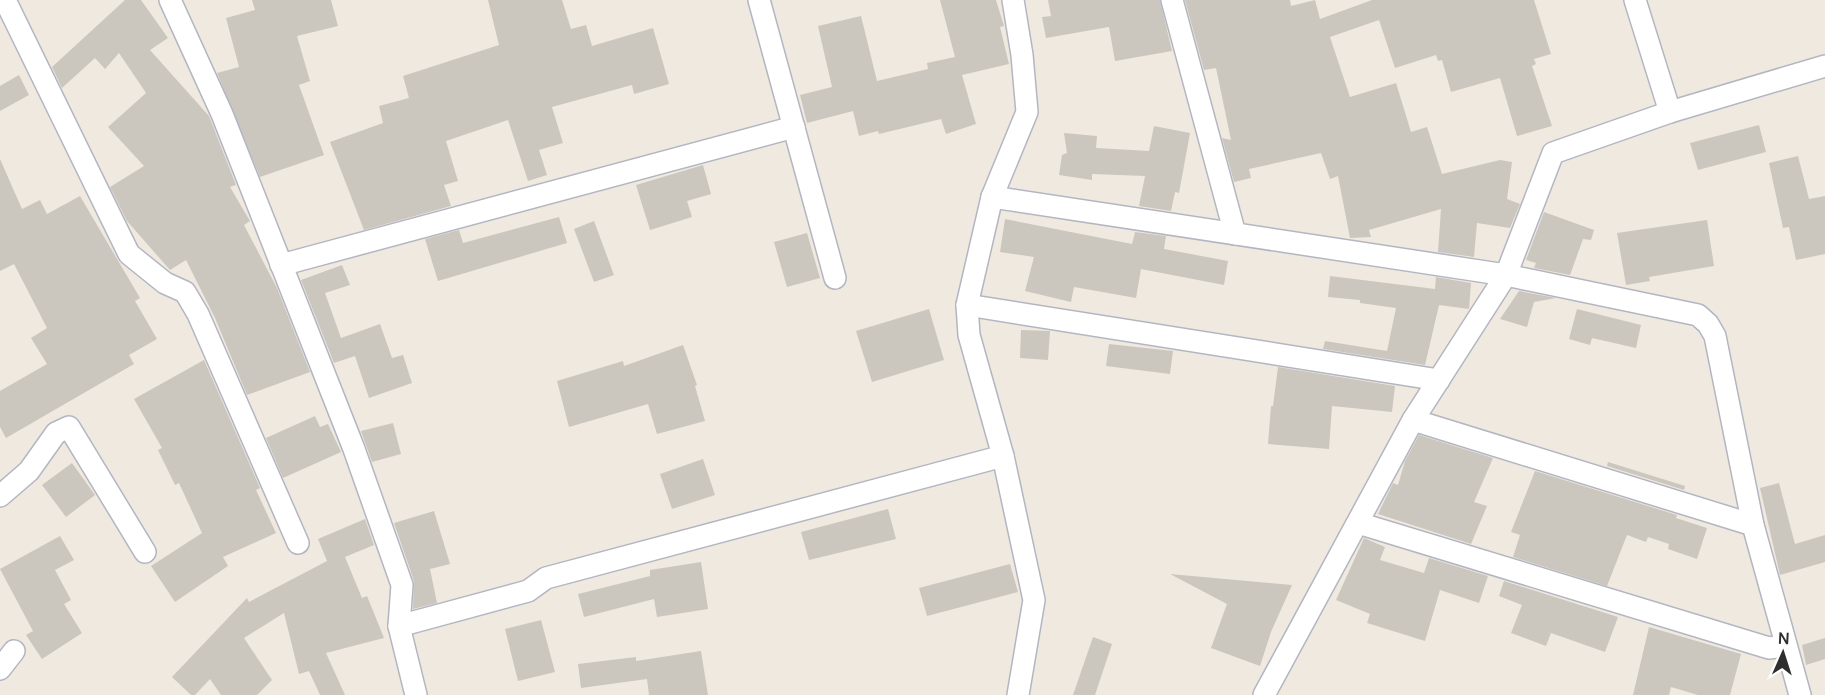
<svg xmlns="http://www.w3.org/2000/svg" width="1825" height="695" font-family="Manrope,sans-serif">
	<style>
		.building { fill: #cbc7be }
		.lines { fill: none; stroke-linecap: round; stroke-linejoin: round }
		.minor-casing { stroke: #b3b6c2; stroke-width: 24 }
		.minor { stroke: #fff; stroke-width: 21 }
	</style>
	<rect width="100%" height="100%" fill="#f0e9e0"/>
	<!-- building -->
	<g class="building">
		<path d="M125,0h16l27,38 -18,12 59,66 27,69 -6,2 20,34 -6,4 33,63 33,84 -63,23 -32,-77 -29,-58 -16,10 -43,-49 -17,-34 34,-21 -36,-39 38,-34 -27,-40 -14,16 -10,-11 -33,30 -10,-21z"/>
		<path d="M252,0h79l7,26 -41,10 13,45 -11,4 25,70 -64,22 -43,-104 22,-6 -13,-49 29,-8z"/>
		<path d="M488,0h74l9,29 15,-4 6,21 61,-18 16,56 -35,10 -2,-9 -80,22 11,36 -24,7 8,25 -19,6 -20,-61 -62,21 12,40 -14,4 7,21 -87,24 -34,-88 53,-19 -4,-17 30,-8 -6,-22 96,-31z"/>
		<path d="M940,0h56l8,26 -4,1 9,37 -47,11 14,49 -30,10 -5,-15 -62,15 -1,-3 -19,5 -6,-25 -46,12 -7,-28 32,-8 -14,-61 43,-10 16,65 51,-12 -1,-6 28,-6z"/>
		<path d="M1048,0h112l12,51 -57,10 -6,-34 -63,11 -4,-21 9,-1z"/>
		<path d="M1185,0h105l1,6 24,-6 5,19 52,-19h162l17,54 -17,5 2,5 -4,2 20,60 -35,10 -17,-58 -49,14 -9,-32 -4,1 -2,-6 -41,13 -16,-48 -49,17 20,60 46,-14 15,49 16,-5 15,47 58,-14 12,2 -5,37 13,5 -10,24 -33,-5 -3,34 -36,-5 3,-43 -72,21 2,7 -21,1 -12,-62 -8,3 -9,-26 -72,16 2,9 -17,4 -12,-44 9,2 -15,-72 -12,2z"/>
		<path d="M19,75l10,20 -29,16v-25z"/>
		<path d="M1759,125l7,27 -68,18 -8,-27z"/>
		<path d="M1154,126l36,7 -11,60 -4,-1 -4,19 -32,-5 6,-30 -53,-2v6l-33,-5 3,-20 5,-2 -3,-20 33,3 -1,12 53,3z"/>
		<path d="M1798,156l11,43 16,-3v58l-29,6 -7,-33 -6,1 -14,-65z"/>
		<path d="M0,159l22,50 18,-9 7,14 33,-18 60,102 -5,3 22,38 -28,16 5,9 -128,74 -6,-11v-36l47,-27 -16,-26 16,-10 -33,-64 -14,7z"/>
		<path d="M703,165l8,29 -24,7 5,16 -42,13 -14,-45z"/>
		<path d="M1544,212l50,18 -3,10 -8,-1 -13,36 -36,-7 2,-5 -10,-3z"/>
		<path d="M559,217l8,26 -129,38 -13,-42 34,-9 4,13z"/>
		<path d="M1005,219l127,25 3,-12 31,4 -2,13 64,12 -4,24 -83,-16 -5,29 -62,-11 -3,15 -46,-11 9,-34 -34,-5z"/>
		<path d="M1707,220l7,46 -65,11 1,4 -24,4 -9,-52z"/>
		<path d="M594,221l20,54 -20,7 -20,-53z"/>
		<path d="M807,233l13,45 -33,9 -13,-45z"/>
		<path d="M342,265l8,20 -25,8 16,45 39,-14 12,34 11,-3 9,28 -43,15 -14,-42 -21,7 -33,-83z"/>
		<path d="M1330,276l105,13 1,-12 35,6 -2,26 -30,-4 -14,60 -102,-16 2,-8 62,10 9,-43 -36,-5v-3l-32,-3z"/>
		<path d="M1519,291l37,7 -22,4 -7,25 -27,-8z"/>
		<path d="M929,309l15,51 -72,22 -16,-51z"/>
		<path d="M1577,309l64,16 -5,23 -44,-10 -2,7 -21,-6z"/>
		<path d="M1021,330l29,1 -2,29 -28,-2z"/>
		<path d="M1109,344l64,7 -3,23 -64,-8z"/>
		<path d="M683,345l14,40 -2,1 10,35 -48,13 -9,-30 -79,23 -12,-46 66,-20 1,5z"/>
		<path d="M204,360l56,128 -4,2 20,43 -53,24 5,9 -53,36 -24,-36 51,-33 -23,-50 -4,2 -17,-35 4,-2 -28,-49z"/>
		<path d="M1278,367l117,19 -3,26 -60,-6 -3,43 -61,-5 3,-38h2z"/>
		<path d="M315,416l5,11 8,-3 13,28 -58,26 -17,-40z"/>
		<path d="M393,423l8,31 -29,8 -11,-31z"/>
		<path d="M1419,435l74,23 -19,44 13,4 -16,38 -93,-30 15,-31 5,2 7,-24z"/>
		<path d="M703,459l12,36 -43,14 -12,-35z"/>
		<path d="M1608,462l77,24 -1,4 -77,-24z"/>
		<path d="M72,463l23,32 -29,22 -24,-32z"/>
		<path d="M1535,471l142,44 -1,3 31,10 -10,31 -29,-10 1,-5 -21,-7 -2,5 -19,-7 -20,51 -94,-29 7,-22 -9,-3z"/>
		<path d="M1779,483l16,61 30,-9v27l-45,13 -20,-87z"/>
		<path d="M888,509l8,30 -87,21 -8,-28z"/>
		<path d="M434,511l16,53 -20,5 7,34 -24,6 1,-28 -20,-58z"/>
		<path d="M365,519l9,26 -29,12 17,41 5,-2 17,42 -58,15 19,42h-25l-11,-24 -10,3 -15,-61 -40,25 28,42 -15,15h-36l-11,-16 -15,16h-4l-19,-18 75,-79 2,4 78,-41 -9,-22z"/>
		<path d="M60,536l14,24 -19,10 16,30 -7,4 18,29 -40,26 -16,-24 7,-4 -33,-62z"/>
		<path d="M1364,538l21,9 -5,13 44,13 5,-15 59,18 -9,27 -39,-13 -15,51 -58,-18 3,-9 -34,-14z"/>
		<path d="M701,562l7,47 -51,8 -3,-18 -70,18 -6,-23 72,-18v-6z"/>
		<path d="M1010,564l8,28 -91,24 -8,-28z"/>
		<path d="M1170,574l122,11 -21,47 -11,34 -49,-18 16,-44z"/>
		<path d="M1504,581l114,36 -13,35 -54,-19 -5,13 -35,-13 11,-28 -23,-9z"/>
		<path d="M541,620l14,52 -37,9 -13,-52z"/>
		<path d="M1649,627l92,27 -11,41h-32l-27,-8 -2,8h-36z"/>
		<path d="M1093,637l19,7 -17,51h-22z"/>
		<path d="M1825,638v21l-19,6 -4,-20z"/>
		<path d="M701,651l7,44h-59l-2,-16 -66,9 -3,-24 58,-7v4z"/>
	</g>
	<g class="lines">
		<!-- minor casing -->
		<g class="minor-casing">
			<g id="minor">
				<path d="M5,0l124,254 36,29 20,9 13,22 100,229"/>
				<path d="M170,0l52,114 132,335 48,136 -3,41 17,69"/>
				<path d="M759,0l76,278"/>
				<path d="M1013,0l9,55 5,57 -35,85 -25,108 2,30 34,121 31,144 -16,95"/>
				<path d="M1172,0l63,234"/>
				<path d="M1635,0l35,112"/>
				<path d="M992,197l514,78 192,40 10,9 7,12 38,189 47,170"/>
				<path d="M281,265l513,-138"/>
				<path d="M967,305l472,75"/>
				<path d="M1413,420l340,105"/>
				<path d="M0,496l29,-25 27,-38 13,-6 76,125"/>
				<path d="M1358,523l411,125 17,-2"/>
				<path d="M399,626l129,-35 18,-13 457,-122"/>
				<path d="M0,669l14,-18"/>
				<path d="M1264,695l149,-275 93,-145 47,-122 117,-41 155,-46"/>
			</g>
		</g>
		<!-- minor -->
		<use href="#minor" class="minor"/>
	</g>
	<!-- north arrow -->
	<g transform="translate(1783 653) rotate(3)" stroke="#ffffff" stroke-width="4.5" paint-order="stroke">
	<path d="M0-4.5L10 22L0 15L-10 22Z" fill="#2e2e2e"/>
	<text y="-9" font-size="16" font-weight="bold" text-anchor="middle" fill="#2e2e2e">N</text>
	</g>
</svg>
